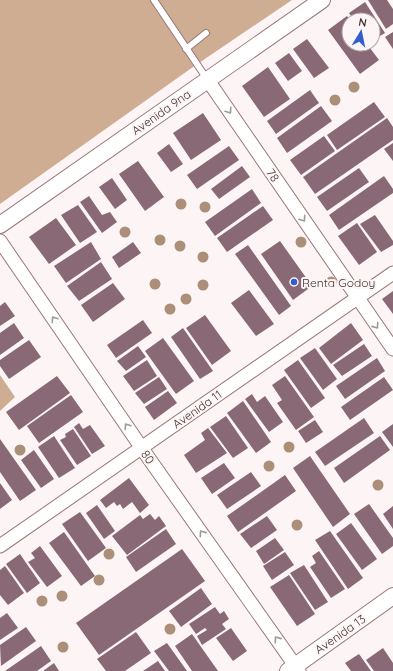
<svg xmlns="http://www.w3.org/2000/svg" width="393" height="671" font-family="Quicksand,sans-serif">
	<style>
		.forest { fill: #cfad93 }
		.building { fill: #886975 }
		.lines { fill: none; stroke-linecap: round; stroke-linejoin: round }
		.service-casing { stroke: #9a7779; stroke-width: 8 }
		.minor-casing { stroke: #9a7779; stroke-width: 15 }
		.tertiary-casing { stroke: #9a7779; stroke-width: 18 }
		.service { stroke: #fff; stroke-width: 6 }
		.minor { stroke: #fff; stroke-width: 13 }
		.tertiary { stroke: #fff; stroke-width: 16 }
		.tree { fill: #ab8f78 }
		.oneway { stroke: #a0999a }
		.poi-dot { fill: #325ecd; stroke: #fdf5f5; stroke-width: 1.5 }
		.labels { text-anchor: middle; dominant-baseline: central; stroke-width: 4; stroke-linejoin: round; paint-order: stroke }
		.street-label { font-size: 12px; fill: #423334; stroke: #fdf5f5 }
		.poi-label { font-size: 12px; fill: #423334; stroke: #fdf5f5; text-anchor: start }
	</style>
	<rect width="100%" height="100%" fill="#fdf5f5"/>
	<!-- forest -->
	<g class="forest">
		<path d="M0,0h292l-99,67 -193,137z"/>
		<path d="M0,375l15,22 -15,14z"/>
	</g>
	<!-- building -->
	<g class="building">
		<path d="M368,0h19l6,9v15l-7,5z"/>
		<path d="M365,2l20,31 -12,7v-20h-19l-5,-7z"/>
		<path d="M347,16l3,4h-1v24h18l12,16 -19,14 -32,-44z"/>
		<path d="M393,32v17l-8,-12z"/>
		<path d="M307,39l22,29 -15,10 -21,-29z"/>
		<path d="M289,53l13,18 -14,10 -13,-18z"/>
		<path d="M268,67l22,32 -26,18 -22,-31z"/>
		<path d="M310,90l9,13 -43,31 -9,-13z"/>
		<path d="M374,102l11,15 -48,33 -10,-15z"/>
		<path d="M321,106l11,15 -45,32 -10,-15z"/>
		<path d="M203,113l18,27 -30,20 -18,-27z"/>
		<path d="M387,118l6,9v13l-78,54 -12,-17z"/>
		<path d="M324,136l11,15 -34,24 -11,-15z"/>
		<path d="M393,143v18l-9,-12z"/>
		<path d="M169,144l14,20 -12,8 -14,-19z"/>
		<path d="M229,146l10,14 -42,29 -10,-14z"/>
		<path d="M138,161l26,36 -19,14 -26,-37z"/>
		<path d="M242,166l8,11 -31,22 -8,-10z"/>
		<path d="M359,168l10,14 -42,29 -10,-14z"/>
		<path d="M384,176l9,13v4l-54,37 -10,-15z"/>
		<path d="M112,178l15,22 -12,9 -16,-22z"/>
		<path d="M252,189l9,14 -46,33 -10,-14z"/>
		<path d="M89,196l13,19 8,-3 7,10 -15,11 -22,-31z"/>
		<path d="M78,205l19,27 -17,11 -19,-28z"/>
		<path d="M263,206l10,14 -46,32 -10,-14z"/>
		<path d="M375,215l18,26v4l-12,7 -21,-28z"/>
		<path d="M56,218l20,27 -27,19 -20,-27z"/>
		<path d="M357,223l20,29 -18,13 -21,-29z"/>
		<path d="M280,241l32,45 -19,14 -32,-46z"/>
		<path d="M91,242l10,17 -35,24 -12,-17z"/>
		<path d="M133,242l8,11 -22,15 -7,-11z"/>
		<path d="M248,245l43,61 -12,9 -44,-61z"/>
		<path d="M101,262l11,17 -33,22 -12,-15z"/>
		<path d="M113,283l12,16 -32,23 -12,-17z"/>
		<path d="M249,290l25,34 -18,12 -25,-33z"/>
		<path d="M393,291v23l-11,-15z"/>
		<path d="M5,302l10,14 -15,10v-20z"/>
		<path d="M205,315l26,36 -19,14 -26,-37z"/>
		<path d="M143,320l9,13 -36,25 -9,-13z"/>
		<path d="M14,323l10,15 -24,17v-22z"/>
		<path d="M351,323l12,17 -32,24 -12,-16z"/>
		<path d="M183,328l30,43 -13,8 -29,-42z"/>
		<path d="M163,338l31,43 -18,13 -31,-43z"/>
		<path d="M29,340l12,17 -32,22 -9,-13v-6z"/>
		<path d="M364,344l8,12 -30,20 -9,-11z"/>
		<path d="M138,346l8,11 -20,14 -9,-10z"/>
		<path d="M315,348l22,31 -14,11 -23,-32z"/>
		<path d="M377,358l8,13 -40,28 -9,-13z"/>
		<path d="M147,360l10,16 -23,15 -11,-15z"/>
		<path d="M298,360l27,38 -14,10 -27,-38z"/>
		<path d="M57,376l13,17 -51,37 -13,-18z"/>
		<path d="M285,376l29,41 -18,13 -19,-27 5,-3 -10,-15z"/>
		<path d="M159,377l8,12 -23,15 -9,-11z"/>
		<path d="M384,377l9,13 -43,30 -9,-13z"/>
		<path d="M168,391l9,12 -23,17 -9,-13z"/>
		<path d="M252,394l5,8 8,-6 18,26 -14,10 -24,-33z"/>
		<path d="M71,395l12,17 -44,31 -12,-17z"/>
		<path d="M243,401l28,41 -15,11 -29,-40z"/>
		<path d="M226,416l22,32 -15,10 -23,-31z"/>
		<path d="M364,418l10,15 -49,33 -10,-14z"/>
		<path d="M315,420l8,12 -17,11 -8,-12z"/>
		<path d="M79,423l4,6 7,-4 15,21 -13,8 -18,-27z"/>
		<path d="M393,424v23l-11,-15z"/>
		<path d="M208,428l19,25 -31,20 -12,-18 21,-15 -4,-7z"/>
		<path d="M73,429l18,27 -14,9 -17,-25 6,-3 -1,-3z"/>
		<path d="M54,436l21,32 -16,10 -21,-31z"/>
		<path d="M380,436l10,14 -46,33 -10,-15z"/>
		<path d="M0,439l36,51 -16,11 -20,-29z"/>
		<path d="M34,450l20,29 -13,9 -20,-28z"/>
		<path d="M310,456l40,58 -17,13 -40,-59z"/>
		<path d="M224,463l11,15 -23,16 -11,-16z"/>
		<path d="M251,472l10,14 -34,23 -10,-14z"/>
		<path d="M285,475l11,16 -58,41 -11,-16z"/>
		<path d="M129,478l20,27 -9,8 -8,-11 -9,7 -3,-5 -3,2 -3,-4 -8,6 -6,-8z"/>
		<path d="M0,483l12,17 -12,9z"/>
		<path d="M369,504l24,34v8l-11,8 -28,-40z"/>
		<path d="M97,505l18,26 -11,8 -18,-26z"/>
		<path d="M393,506v23l-10,-15z"/>
		<path d="M80,512l26,36 -18,13 -26,-37z"/>
		<path d="M150,514l5,6 4,-4 7,10 -39,29 -15,-19 28,-21 3,4z"/>
		<path d="M267,516l10,14 -26,18 -11,-14z"/>
		<path d="M351,523l26,36 -15,11 -26,-36z"/>
		<path d="M166,529l10,15 -40,28 -10,-15z"/>
		<path d="M330,531l33,47 -15,11 -33,-49z"/>
		<path d="M64,532l31,44 -14,10 -32,-43z"/>
		<path d="M275,538l9,12 -20,14 -8,-13z"/>
		<path d="M40,546l22,30 -15,11 -19,-25 7,-4 -4,-5z"/>
		<path d="M182,549l23,32 -106,74 -23,-32z"/>
		<path d="M319,551l26,38 -14,9 -21,-31 6,-4 -4,-7z"/>
		<path d="M285,552l9,13 -22,15 -9,-14z"/>
		<path d="M20,554l20,29 -13,10 -21,-29z"/>
		<path d="M304,565l24,37 -13,8 -25,-37z"/>
		<path d="M5,566l19,27 -16,12 -8,-10v-25z"/>
		<path d="M289,575l26,39 -18,12 -27,-39z"/>
		<path d="M201,588l11,16 -31,23 -12,-16z"/>
		<path d="M215,607l5,7 4,-3 5,8 -7,5 4,5 -24,16 -5,-9 10,-6 -2,-2 -9,6 -7,-10z"/>
		<path d="M7,613l11,15 -18,12v-22z"/>
		<path d="M26,627l10,14 -35,25 -1,-21z"/>
		<path d="M231,628l16,23 -14,10 -17,-23z"/>
		<path d="M136,632l15,21 -26,18h-19l-9,-12z"/>
		<path d="M192,634l26,37h-26l-17,-25z"/>
		<path d="M167,643l20,28h-18l-15,-20z"/>
		<path d="M41,646l10,15 -14,10h-32z"/>
		<path d="M383,648l10,15v8h-19l-8,-11z"/>
		<path d="M359,654l12,17h-20l-6,-8z"/>
		<path d="M158,661l7,10h-22z"/>
		<path d="M54,663l5,8h-16z"/>
	</g>
	<g class="lines">
		<!-- service casing -->
		<g class="service-casing">
			<g id="service">
				<path d="M154,0l53,79"/>
				<path d="M186,49l20,-16"/>
			</g>
		</g>
		<!-- minor casing -->
		<g class="minor-casing">
			<g id="minor">
				<path d="M207,79l186,270"/>
				<path d="M0,241l150,219 149,211"/>
				<path d="M0,546l393,-273"/>
			</g>
		</g>
		<!-- tertiary casing -->
		<g class="tertiary-casing">
			<g id="tertiary">
				<path d="M0,225l322,-225"/>
				<path d="M288,671l105,-75"/>
			</g>
		</g>
		<!-- service -->
		<use href="#service" class="service"/>
		<!-- minor -->
		<use href="#minor" class="minor"/>
		<!-- tertiary -->
		<use href="#tertiary" class="tertiary"/>
	</g>
	<!-- trees -->
	<g class="tree">
		<circle cx="354" cy="87" r="5.5"/>
		<circle cx="335" cy="100" r="5.5"/>
		<circle cx="181" cy="204" r="5.5"/>
		<circle cx="205" cy="207" r="5.5"/>
		<circle cx="125" cy="232" r="5.5"/>
		<circle cx="160" cy="240" r="5.5"/>
		<circle cx="301" cy="242" r="5.5"/>
		<circle cx="180" cy="246" r="5.5"/>
		<circle cx="203" cy="257" r="5.5"/>
		<circle cx="331" cy="282" r="5.5"/>
		<circle cx="155" cy="284" r="5.5"/>
		<circle cx="203" cy="285" r="5.5"/>
		<circle cx="186" cy="299" r="5.5"/>
		<circle cx="170" cy="309" r="5.5"/>
		<circle cx="289" cy="447" r="5.5"/>
		<circle cx="20" cy="450" r="5.5"/>
		<circle cx="269" cy="466" r="5.5"/>
		<circle cx="378" cy="485" r="5.5"/>
		<circle cx="297" cy="525" r="5.5"/>
		<circle cx="109" cy="554" r="5.5"/>
		<circle cx="99" cy="580" r="5.5"/>
		<circle cx="62" cy="596" r="5.5"/>
		<circle cx="42" cy="601" r="5.5"/>
		<circle cx="170" cy="629" r="5.5"/>
		<circle cx="63" cy="647" r="5.5"/>
	</g>
	<!-- one-way arrows -->
	<defs><path id="oneway-chevron" d="M-2-3.5L2.5 0L-2 3.5" fill="none" stroke-width="1.6" stroke-linecap="round" stroke-linejoin="round"/></defs>
	<g class="oneway">
		<use href="#oneway-chevron" transform="translate(229 111) rotate(56)"/>
		<use href="#oneway-chevron" transform="translate(303 219) rotate(56)"/>
		<use href="#oneway-chevron" transform="translate(54 319) rotate(-124)"/>
		<use href="#oneway-chevron" transform="translate(376 326) rotate(55)"/>
		<use href="#oneway-chevron" transform="translate(127 426) rotate(-124)"/>
		<use href="#oneway-chevron" transform="translate(202 533) rotate(-125)"/>
		<use href="#oneway-chevron" transform="translate(277 639) rotate(-125)"/>
	</g>
	<!-- markers -->
	<circle class="poi-dot" cx="294" cy="282" r="4"/>
	<g class="labels">
		<!-- street labels -->
		<g class="street-label">
			<text transform="translate(161 112) rotate(-35)">Avenida 9na</text>
			<text transform="translate(273 175) rotate(56)">78</text>
			<text transform="translate(197 409) rotate(-35)">Avenida 11</text>
			<text transform="translate(148 457) rotate(55)">80</text>
			<text transform="translate(340 634) rotate(-35)">Avenida 13</text>
		</g>
		<!-- poi labels -->
		<g class="poi-label">
			<text x="302" y="282">Renta Godoy</text>
		</g>
	</g>
	<!-- north arrow -->
	<g transform="translate(361 32) rotate(10)"><circle r="19" fill="#fdf5f5" stroke="#b2a7a8"/>
	<path d="M0-3L7 15L0 10L-7 15Z" fill="#325ecd"/>
	<text y="-6" font-size="11" font-weight="bold" text-anchor="middle" fill="#423334">N</text>
	</g>
</svg>
